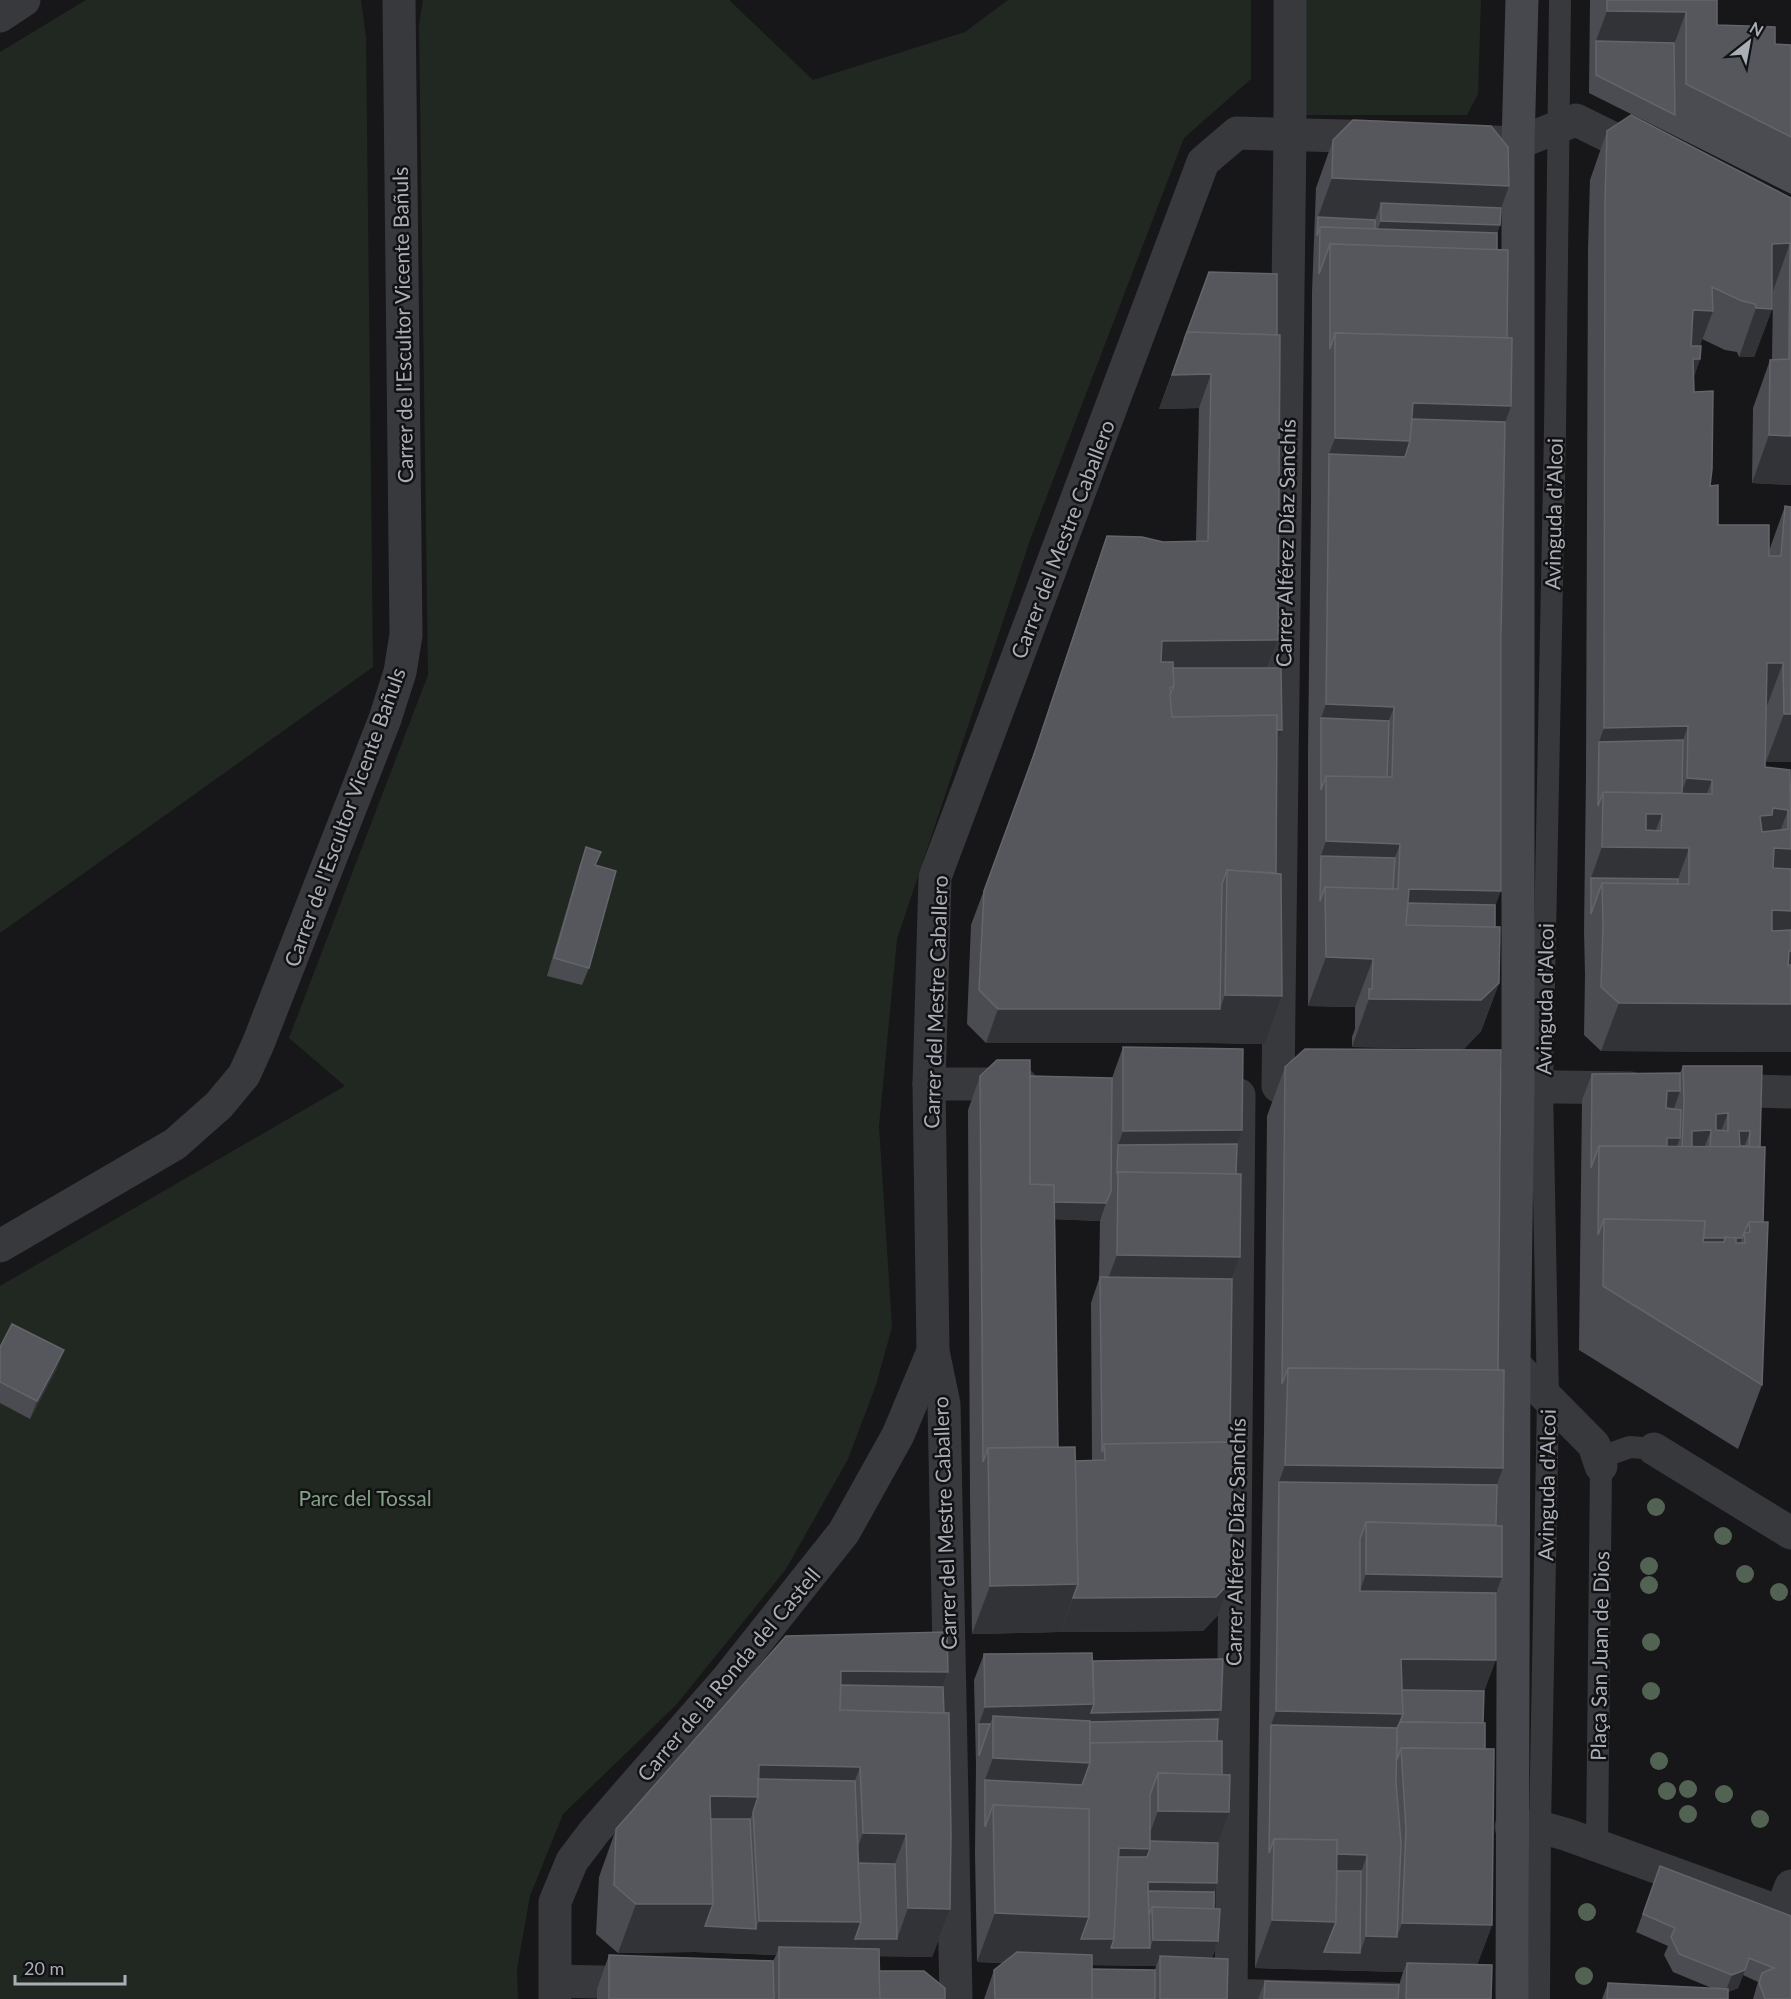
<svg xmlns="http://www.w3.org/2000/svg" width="1791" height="1999" font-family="Lato,sans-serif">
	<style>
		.green { fill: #212822 }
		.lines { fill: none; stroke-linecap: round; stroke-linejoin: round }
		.service { stroke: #38393d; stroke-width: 22 }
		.pedestrian { stroke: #38393d; stroke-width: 33 }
		.minor { stroke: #38393d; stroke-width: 33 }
		.secondary { stroke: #46484d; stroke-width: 33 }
		.tree { fill: #526354 }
		.wall { fill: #4b4c51; fill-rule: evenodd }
		.shaded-wall { fill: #323336 }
		.building { fill: #55575c; stroke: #63656a; stroke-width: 1.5; fill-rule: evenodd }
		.labels { text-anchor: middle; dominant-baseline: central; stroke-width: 5; stroke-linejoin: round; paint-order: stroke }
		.street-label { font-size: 21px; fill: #aaafb7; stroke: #121214 }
		.park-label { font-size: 21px; fill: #83a184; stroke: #121214 }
	</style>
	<rect width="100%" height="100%" fill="#171719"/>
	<!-- green -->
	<g class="green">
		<path d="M86,0h275l5,37 7,630 -373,266v-881z"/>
		<path d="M423,0h306l84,80 152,-48 43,-32h243v79l-67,59 -154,402 -133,399 -18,187 13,201 -16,58 -28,74 -62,110 -110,136 -113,109 -33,82 -13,73 1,30h-518v-713l345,-200 -56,-48 139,-363 -9,-650z"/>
		<path d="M1302,0h179l-3,94 -11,21h-164z"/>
	</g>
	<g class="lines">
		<!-- service -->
		<g class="service">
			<path d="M1597,1846l4,-380 9,-12 20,-7 24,2"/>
			<path d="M1539,1999l1,-172 8,-429 -6,-311 13,-657 5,-430"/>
		</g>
		<!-- pedestrian -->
		<path class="pedestrian" d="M1290,133v-133"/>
		<!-- minor -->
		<g class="minor">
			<path d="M0,16l24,-16"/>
			<path d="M1492,142l26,1 58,-23 71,35"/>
			<path d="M929,1084h92"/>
			<path d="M1278,1086l12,-953"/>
			<path d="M1490,1086l140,2"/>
			<path d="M1718,1090l73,2"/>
			<path d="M0,1246l175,-102 44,-39 25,-30 14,-31 127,-325 15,-47 6,-37 -7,-635"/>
			<path d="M1514,1364l80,81 7,21"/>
			<path d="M1654,1449l137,84"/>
			<path d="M1511,1827h29l28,8 223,81"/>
			<path d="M1781,1912l10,-26"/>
			<path d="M556,1981l88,2"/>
			<path d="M1209,1995l186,4"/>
			<path d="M555,1999v-97l17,-41 22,-29 134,-154 116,-146 54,-97 35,-84"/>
			<path d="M956,1999l-12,-595 -11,-53 -4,-267 6,-207 268,-715 34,-29 144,4"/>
			<path d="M1231,1999l8,-904"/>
		</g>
		<!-- secondary -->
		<path class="secondary" d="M1512,1999l2,-635 4,-277v-944l4,-143"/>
	</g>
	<!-- trees -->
	<g class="tree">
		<circle cx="1656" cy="1507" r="9"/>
		<circle cx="1723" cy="1536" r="9"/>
		<circle cx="1649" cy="1566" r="9"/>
		<circle cx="1745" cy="1574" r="9"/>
		<circle cx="1649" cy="1585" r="9"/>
		<circle cx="1779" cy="1592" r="9"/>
		<circle cx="1651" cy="1642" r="9"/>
		<circle cx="1651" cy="1691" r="9"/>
		<circle cx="1659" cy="1761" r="9"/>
		<circle cx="1688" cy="1789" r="9"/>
		<circle cx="1667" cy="1791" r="9"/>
		<circle cx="1724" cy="1794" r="9"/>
		<circle cx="1688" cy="1814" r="9"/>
		<circle cx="1760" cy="1819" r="9"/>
		<circle cx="1587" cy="1912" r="9"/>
		<circle cx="1584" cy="1976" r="9"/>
	</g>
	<!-- wall -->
	<g class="wall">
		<path d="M1590,0h127v25l58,19 16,1v149l-202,-101z"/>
		<path d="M1607,131l184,67v287l-39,-2 1,-75 17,-48h2l1,-69h-1v18l-18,48h-15l-2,-5 -12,-2 -23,-11 -2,7v13l-6,17v16l24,133 51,26 16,-45 6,1v255h-25v-31l-1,36 26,17v268l-190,-1 -17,-16 1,-60 -1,-44 2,-155 2,-527 2,-69z"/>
		<path d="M1333,140l176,46 -8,22 -1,17 -3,8v17l8,172 -10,505 4,56 -18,48 -17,18 -112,-2v-10l3,-8v-22l-47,-1v-254l3,-250 1,-210 4,-104z"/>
		<path d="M1209,272l69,368 -10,28 14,62 -5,13 -1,130 6,123 -17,48 -57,-1h-222l-19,-19 4,-99 54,-146 70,-209 12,-34 56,6 33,-1 3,-133 -40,1z"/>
		<path d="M586,847l3,121 -7,17 -35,-9 33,-112z"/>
		<path d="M1123,1047l114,97 -1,30 4,83 -8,22 -2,163 1,139 -13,34 -15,16 -143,1 -88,2 -2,-138 -2,-386 12,-34 132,2zM1055,1219l45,2 -1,58 -8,24 1,157 -17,1 -17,-14z"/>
		<path d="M1683,1066h79l-2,81 3,75 -1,163 -24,64 -159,-99 3,-250 10,-26 88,-1z"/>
		<path d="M1285,1067l213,303 5,98 -6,17 -1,108 -12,98 -1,32 2,26 7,176 -15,40 14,34h-233l7,-18 134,4 4,-13 -148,-4 7,-438 2,-98 3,-316z"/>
		<path d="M0,1347l57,21 -27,51 -30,-16z"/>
		<path d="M984,1654l109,7 128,49 -3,9 -1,22 1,102 -4,66 4,32 -6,17 15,41h-243l10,-29 10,-7 -27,-1 -2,-109 1,-88 -2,-85zM1092,1965l64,1 -1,4 -63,-1z"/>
		<path d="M948,1672l-5,15 7,222 -18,48 -53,-1v15l66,28h-348v-10l12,-34 164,6 3,-6 -81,-3 -77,1 -22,-19 3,-57 17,-48z"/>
		<path d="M1660,1866l131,50v83h-38l5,-17 -15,-7 -5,13 -10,4 -1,7h-125l6,-16 106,6 -41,-17 -9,-17 4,-9 -32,-14z"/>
	</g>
	<!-- shaded-wall -->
	<g class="shaded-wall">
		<path d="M1607,11l79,1 -18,49 -72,-20z"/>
		<path d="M1332,178l177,8 -14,39h5l-9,26 -117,-12 7,-18v-18l-9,25 -54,-11z"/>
		<path d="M1790,243l-17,48 -19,1 18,-48z"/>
		<path d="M1756,308l16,1 -18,48h-15z"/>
		<path d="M1693,310l20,1 -18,48h5l-17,48 -8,-49z"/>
		<path d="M1211,374l-12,34 -40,1 13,-34z"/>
		<path d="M1413,403l98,3 -23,64 -159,-16 6,-16z"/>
		<path d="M1769,435l22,1v49l-39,-2z"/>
		<path d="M1278,640l-13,34 -116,1 13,-34z"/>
		<path d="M1767,663h16l-18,48z"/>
		<path d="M1326,704l68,3 -18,48 -55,-37z"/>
		<path d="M1784,714h7v48h-25z"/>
		<path d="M1688,726l-17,48 -72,-32 5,-14z"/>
		<path d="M1282,730l-7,18 -109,-15z"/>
		<path d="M1687,778l25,2 -18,48 -33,3 1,-17 -13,34h40l-17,48 -70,-13 -11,-5 11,-31 1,-41 73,2z"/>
		<path d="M1773,808l15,2 -14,38 17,1v19l-11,30 -37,-34 17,-48z"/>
		<path d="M1326,841l74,3 -18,48 -61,-36z"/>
		<path d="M1409,889l92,2 -18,48 -79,-36z"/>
		<path d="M1772,910l19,1v18l-11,31 -25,-2z"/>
		<path d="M1789,951h2v47l-20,1z"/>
		<path d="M1326,957l47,2 -18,48 -47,-1z"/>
		<path d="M1499,983l-18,48 -17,18 -112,-2 17,-48z"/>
		<path d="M1225,995l57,1 -17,48 -57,-1h-222l12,-34h222z"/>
		<path d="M1619,1003l172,1v48l-190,-1z"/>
		<path d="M1667,1091h13l-9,26h-13z"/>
		<path d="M1728,1113l-13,34 -4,-17 -13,34 -18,4 12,-37 24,-17z"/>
		<path d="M1242,1130l-17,48 -107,-33 5,-14z"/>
		<path d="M1739,1131h11l-11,30z"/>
		<path d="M1667,1138h13l-10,26h-13z"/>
		<path d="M1024,1201l82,2 -6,18 -83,-3z"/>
		<path d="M1603,1236l122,2 -17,48z"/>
		<path d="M1725,1238h17l-17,49z"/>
		<path d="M1117,1255l123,2 -18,48 -122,-5z"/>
		<path d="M64,1350l-7,18 -27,51 7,-18z"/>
		<path d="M1285,1465l218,3 -24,65 -113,-11 -87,-40z"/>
		<path d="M1366,1574l136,3 -24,64 -136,-2z"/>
		<path d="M1231,1581l-13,34 -15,16 -143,1 13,-34z"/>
		<path d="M1078,1584l-18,48 -88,2 18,-48z"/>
		<path d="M1401,1659l95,1 -18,48 -88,-18z"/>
		<path d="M841,1671l107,1 -17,49 -95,-36z"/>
		<path d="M1094,1704l127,6 -6,18 -222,-12 -6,17 -8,-9 6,-17z"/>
		<path d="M1276,1711l127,3 -6,16 -126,-5z"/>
		<path d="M993,1758h223l-128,11 -15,42 -88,-31z"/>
		<path d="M759,1765l101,2 -18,48 -89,-3 -13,34 -37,-1 7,-49z"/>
		<path d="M1158,1811l71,1 -17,48 -97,14 4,-26 28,-7z"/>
		<path d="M863,1833l43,1 -18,48 -36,-19z"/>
		<path d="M1274,1853l93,2 -12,34z"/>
		<path d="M1148,1882l69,1 -6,17 -66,-1z"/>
		<path d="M636,1904h77l43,25 3,-8 102,1 36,17 11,-31 42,1 -18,48 -83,-1 -70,-9 -3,8 -81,-3 -77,1z"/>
		<path d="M995,1913l94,4 25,22 36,9 -7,18 -71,-1 -95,-3z"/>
		<path d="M1272,1920l64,2 24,31 6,-17 31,1 5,-14 90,2 -18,48 -67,-10 -4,9 -148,-4z"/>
		<path d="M1153,1940l65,1 -9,27 -49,-12 -4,10h-13z"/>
		<path d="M1745,1970l-7,18 -13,5 7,-18z"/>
	</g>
	<!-- building -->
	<g class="building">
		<path d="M1607,0h110v25l58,2v17l16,1v92l-105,-53v-72l-79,-1z"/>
		<path d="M1596,41l78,2 1,72 -79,-40z"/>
		<path d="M1631,115l160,83v238l-22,-1 1,-75 19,-1 1,-116 -18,1v65l-16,-1 -1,-4 -13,-3 -30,-14 1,24 -20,-1 -2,36h10l-1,13h-7l1,33 19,-1 -1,78 -2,17 8,-1v40h51v31h12l4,-50 6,1v207h-7l-1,-51h-16l-2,104 25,3 1,79 -17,-1 -1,20 18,1v42l-19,-1v21l19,-1v21h-2l-1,14h3v39l-172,-1 -18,-16 2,-61 -1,-43 87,1v-36l-87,-1 1,-55 109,2v-14l-25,-2 1,-52 -84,2 1,-527 2,-70zM1773,808l15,2v19l-26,3 -2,-16 12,-1zM1646,814h16l-1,17 -15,-1z"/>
		<path d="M1353,120l138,6 17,21 1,39 -177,-8 1,-38z"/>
		<path d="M1381,203l120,5 -1,17 -119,-4z"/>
		<path d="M1318,217l57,3v9l-55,-2 -3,9z"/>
		<path d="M1320,227l177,6v17l-167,-6 -11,30z"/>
		<path d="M1330,244l178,6 -1,88 -172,-5 -5,16z"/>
		<path d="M1209,272l68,2v61l-90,-3 -3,8z"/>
		<path d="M1187,332l93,3 -2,305 -116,1 -1,21h12l1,24 -4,2 2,29 105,-2 -1,158 -49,-3 -5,14 -2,125h-222l-19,-19 5,-99 52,-142 71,-213 35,1 21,5 45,-1 3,-167 -39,1z"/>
		<path d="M1335,333l177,5 -1,68 -98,-3 -3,38 -75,-3z"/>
		<path d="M1412,419l93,3 -4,213v256l-92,-2 -3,36 94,2 -1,56 -18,17 -112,-1v-10h3l1,-30 -47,-2 -1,-70 73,2 2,-45 -74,-3v-65l66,1 2,-70 -68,-3 3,-250 76,3 5,-16z"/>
		<path d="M1173,668h108l1,62h-5v-15l-105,2 -2,-22 4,-9z"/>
		<path d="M1321,718l68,3 -2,56 -61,-1 -5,14z"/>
		<path d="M1683,740l-1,53 -79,-1 -5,14 1,-64z"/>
		<path d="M586,847l15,5 -6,13 21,6 -27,97 -35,-10z"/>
		<path d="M1321,856l74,2 -2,31 -68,-2 -5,14z"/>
		<path d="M1227,870l54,4 1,122 -57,-1z"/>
		<path d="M1591,878l87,1v5l-76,-1 -11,31z"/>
		<path d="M1408,903l87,2v22l-89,-2z"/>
		<path d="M1123,1047l120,2 -1,81 -119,1z"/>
		<path d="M1305,1049l196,1 -3,320 -210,-2 -6,16 3,-317z"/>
		<path d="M997,1060h33v124l24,1 4,262 -70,1 -5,14 -3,-386z"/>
		<path d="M1683,1066h79l-2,81h-50l1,-17 -19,1v16h-10l2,-45zM1728,1113v18l-12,-1v-16zM1739,1131h11l-1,15h-9z"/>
		<path d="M1680,1073v18h-13l-1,17 15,2 -1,28h-13v8h-68l-8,22 1,-94z"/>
		<path d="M1030,1076l82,2 -1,113 -5,12 -52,-1v-17l-24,-1z"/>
		<path d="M1237,1144l-1,30 -118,-2 -1,2 1,-29z"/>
		<path d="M1599,1146l166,1 -2,75h-14l-7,16h-38l1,-17 -101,-2 -6,16z"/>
		<path d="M1118,1172l123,2 -1,83 -123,-2z"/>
		<path d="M1604,1219l101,2 -2,21h21l1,-5 11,1v5h9l-1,-10 6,-1 -1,-10h19l-6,163 -159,-99z"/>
		<path d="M1100,1277l132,2 -2,163 -126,2 -2,8z"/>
		<path d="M12,1324l52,26 -27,51 -37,-19v-35z"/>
		<path d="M1288,1368l216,2 -1,98 -218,-3z"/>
		<path d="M1233,1442l-2,139 -15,16 -143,1 5,-14 -3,-123 30,-1 -1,-16z"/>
		<path d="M1075,1447l3,137 -88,2 -2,-138z"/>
		<path d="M1279,1482l218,3 -1,40 -130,-3 -6,17v52l136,2v67l-95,-1 2,55 -127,-3z"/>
		<path d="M1366,1522l136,4v51l-136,-3z"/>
		<path d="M947,1632l1,40 -107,-1 -1,39 109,3 2,121 -1,75 -42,-1 -2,-74 -43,-1 -3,-66 -101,-2 -1,32 -48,-1 3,108h-77l-22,-19 2,-56 170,-193z"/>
		<path d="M1092,1653l2,51 -109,3 -1,-53z"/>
		<path d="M1223,1659l-2,51 -130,3 3,-9 -1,-43z"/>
		<path d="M841,1685l102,2 1,26 -104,-3z"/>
		<path d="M1402,1690l82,1 -1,32 -83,-1 3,-8z"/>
		<path d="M993,1716l97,5v42l-97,-5z"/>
		<path d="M1218,1719l-1,22 -127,2v-21z"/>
		<path d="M1400,1722l85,1v26l-84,-1 -4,12v-32z"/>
		<path d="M979,1724h11l-11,32z"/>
		<path d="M1271,1725l126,3 -1,54 5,62 -4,93 -31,-1 1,-81 -30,-1v-14l-63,-1 -5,14z"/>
		<path d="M1222,1741v34l-64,-2 -8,22v54l-31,-1 -5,91h-33l8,-22v-108l-96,-4 -8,22v-47l97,5 8,-22v-20z"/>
		<path d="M1401,1748l93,1 -2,176 -90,-2 4,-93z"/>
		<path d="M1158,1773l72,2 -1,37 -71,-1z"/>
		<path d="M758,1779l97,2 6,141 -102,-1 -6,-109 5,-15z"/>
		<path d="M993,1805l96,4v108l-94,-4z"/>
		<path d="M711,1819h39l6,110 -51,-3 8,-22z"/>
		<path d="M1274,1839l63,1 -1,82 -64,-2z"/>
		<path d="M1150,1841l68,2 -1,40 -69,-1 2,66h-39l3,-9 4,-82h29l3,-8z"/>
		<path d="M858,1863l37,1 2,75h-42l6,-17z"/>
		<path d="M1660,1866l131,50v83h-26l-6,-16 3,-10 12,-5 -25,-10 -4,12 -13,5 -53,-21 -8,-17 4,-9 -32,-14z"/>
		<path d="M1337,1871h24l-1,82 -36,-1 12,-30z"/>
		<path d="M1148,1891l66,1v17l-62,-2 -3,8z"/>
		<path d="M1152,1907l68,2 -2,32 -65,-1z"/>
		<path d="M779,1947l100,2 1,50h-101z"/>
		<path d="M1017,1952l75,3v44h-97l-1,-29z"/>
		<path d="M609,1955l164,6 1,38h-165z"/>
		<path d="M1160,1956l68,3 -1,40h-67z"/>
		<path d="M1407,1963l85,2 -1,34h-85z"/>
		<path d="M1092,1969l63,1v29h-63z"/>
		<path d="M879,1971h45l21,17v11h-65z"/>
		<path d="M1265,1981l134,4 -1,14h-134z"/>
		<path d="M1608,1983l120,6v10h-121z"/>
	</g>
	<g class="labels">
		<!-- street labels -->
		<g class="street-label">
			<text transform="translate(402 325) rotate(-91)">Carrer de l'Escultor Vicente Bañuls</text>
			<text transform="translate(1553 514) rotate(-89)">Avinguda d'Alcoi</text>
			<text transform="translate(1062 539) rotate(-69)">Carrer del Mestre Caballero</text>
			<text transform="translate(1285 543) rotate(-89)">Carrer Alférez Díaz Sanchís</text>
			<text transform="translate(344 817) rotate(-70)">Carrer de l'Escultor Vicente Bañuls</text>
			<text transform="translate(1544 999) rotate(-89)">Avinguda d'Alcoi</text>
			<text transform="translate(935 1002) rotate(-88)">Carrer del Mestre Caballero</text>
			<text transform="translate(1546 1485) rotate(-89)">Avinguda d'Alcoi</text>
			<text transform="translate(944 1523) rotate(-92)">Carrer del Mestre Caballero</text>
			<text transform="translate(1235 1542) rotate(-89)">Carrer Alférez Díaz Sanchís</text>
			<text transform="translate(1599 1656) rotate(-89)">Plaça San Juan de Dios</text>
			<text transform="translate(728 1674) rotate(-50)">Carrer de la Ronda del Castell</text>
		</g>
		<!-- park labels -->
		<g class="park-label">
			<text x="365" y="1497">Parc del Tossal</text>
		</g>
	</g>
	<!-- north arrow -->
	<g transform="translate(1749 42) rotate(31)" stroke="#121214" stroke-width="4.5" paint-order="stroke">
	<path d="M0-4.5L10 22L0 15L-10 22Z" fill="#aaafb7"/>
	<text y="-9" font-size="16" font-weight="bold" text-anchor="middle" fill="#aaafb7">N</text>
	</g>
	<!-- scale -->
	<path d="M15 1975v9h110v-9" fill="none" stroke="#aaafb7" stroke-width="3"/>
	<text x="24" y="1975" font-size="18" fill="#aaafb7" stroke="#121214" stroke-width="4.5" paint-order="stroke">20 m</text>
</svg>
